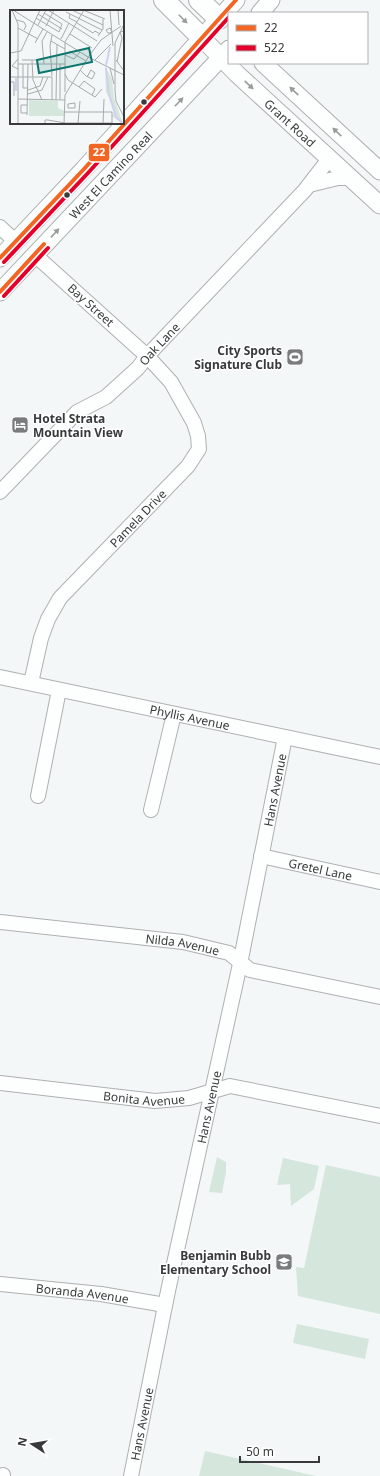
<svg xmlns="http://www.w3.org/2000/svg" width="380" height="1476" font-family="'Noto Sans',sans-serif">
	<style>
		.green { fill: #d5e6dc }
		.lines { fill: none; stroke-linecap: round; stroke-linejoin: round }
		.minor-casing { stroke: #aeb1b2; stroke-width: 16 }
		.major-casing { stroke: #aeb1b2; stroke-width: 19 }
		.highway-casing { stroke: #aeb1b2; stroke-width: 22 }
		.minor { stroke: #fdfefe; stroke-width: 14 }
		.major { stroke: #fdfefe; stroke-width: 17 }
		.highway { stroke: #fdfefe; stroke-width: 20 }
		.bus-1-casing { stroke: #fff; stroke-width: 7 }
		.bus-2-casing { stroke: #fff; stroke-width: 7 }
		.bus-1 { stroke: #f26522; stroke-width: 4 }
		.bus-2 { stroke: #e4002b; stroke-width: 4 }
		.oneway { fill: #9a9c9c }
		.bus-dot { fill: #383a3b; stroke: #fff; stroke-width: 1.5 }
		.labels { text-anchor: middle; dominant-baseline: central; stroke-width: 3; stroke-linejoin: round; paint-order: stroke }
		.street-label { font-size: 12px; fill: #383a3b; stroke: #fff }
		.poi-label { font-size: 12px; font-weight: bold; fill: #383a3b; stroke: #fff; text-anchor: end }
		.inset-river { fill: none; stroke: #d2d0ef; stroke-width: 2 }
		.inset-road { fill: none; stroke: #a8abac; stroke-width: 1 }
		.view { fill: #0f766e; fill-opacity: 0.15; stroke: #0f766e; stroke-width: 2 }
		.inset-edge { fill: none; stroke: #383a3b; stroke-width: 2 }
		.line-badge { stroke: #fff; stroke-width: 1.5 }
		.badge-label { font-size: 11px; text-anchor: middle; font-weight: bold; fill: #fff }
	</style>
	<rect width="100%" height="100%" fill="#f3f7f8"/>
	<!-- green -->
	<g class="green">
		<path d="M217,1157l9,5v10l-4,21 -13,-1z"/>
		<path d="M283,1158l36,8 -5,23 -23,17 -1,-22 -13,1z"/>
		<path d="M326,1165l54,12v137l-82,-18 -2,-29 8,1z"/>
		<path d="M297,1324l72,15 -4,20 -72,-16z"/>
		<path d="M205,1451l111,25h-117z"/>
	</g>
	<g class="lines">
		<!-- minor casing -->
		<g class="minor-casing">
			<g id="minor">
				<path d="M309,185l29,-7h13"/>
				<path d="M0,227l16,15"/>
				<path id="s1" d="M0,492l77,-80 29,-15 32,-29 9,-12 158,-166 24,-31"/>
				<path id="s2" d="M0,677l380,80"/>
				<path id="s3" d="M31,683l10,-45 7,-19 12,-21 128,-132 11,-17 -1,-13 -4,-13 -23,-41 -24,-26 -112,-101"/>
				<path d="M38,796l21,-106"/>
				<path d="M151,810l23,-96"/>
				<path id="s4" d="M261,856l119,26"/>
				<path id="s5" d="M0,922l183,20 46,11 21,17 130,27"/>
				<path id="s6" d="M0,1083l155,18 34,-3 41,-12 150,30"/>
				<path id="s7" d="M0,1284l101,10 64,11"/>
				<path d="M3,1476v-1"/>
				<path id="s8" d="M131,1476l37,-185 72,-327 45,-227"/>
			</g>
		</g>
		<!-- major casing -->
		<g class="major-casing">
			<g id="major">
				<path d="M260,13l11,-13"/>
				<path id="s9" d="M203,39l34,35 143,131"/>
				<path d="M263,63l117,108"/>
				<path d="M0,258l84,-89 152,-169"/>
				<path id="s10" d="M0,292l229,-243"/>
			</g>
		</g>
		<!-- highway casing -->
		<g class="highway-casing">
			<g id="highway">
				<path d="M164,0l39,39"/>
				<path d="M199,0l20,19"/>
			</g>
		</g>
		<!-- minor -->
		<use href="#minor" class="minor"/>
		<!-- major -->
		<use href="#major" class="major"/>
		<!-- highway -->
		<use href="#highway" class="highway"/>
		<!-- bus-1 casing -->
		<g class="bus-1-casing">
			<g id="bus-1">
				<path d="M0,258l84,-89 152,-169"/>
				<path d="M0,292l44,-48"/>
			</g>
		</g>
		<!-- bus-2 casing -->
		<g class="bus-2-casing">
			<g id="bus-2">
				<path d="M4,262l84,-89 141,-156"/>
				<path d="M4,296l44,-48"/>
			</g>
		</g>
		<!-- bus-1 -->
		<use href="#bus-1" class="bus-1"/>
		<!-- bus-2 -->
		<use href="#bus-2" class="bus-2"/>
	</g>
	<!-- one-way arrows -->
	<defs><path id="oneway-solid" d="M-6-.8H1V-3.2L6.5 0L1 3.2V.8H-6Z"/></defs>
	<g class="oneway">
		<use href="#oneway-solid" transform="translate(183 19) rotate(45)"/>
		<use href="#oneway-solid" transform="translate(249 85) rotate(43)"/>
		<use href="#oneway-solid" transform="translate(294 91) rotate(-137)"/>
		<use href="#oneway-solid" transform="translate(179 102) rotate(-46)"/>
		<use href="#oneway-solid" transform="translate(337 132) rotate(-137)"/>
		<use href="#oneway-solid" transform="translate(55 233) rotate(-47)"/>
	</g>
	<!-- icons -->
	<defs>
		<g id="stadium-square" transform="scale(0.9)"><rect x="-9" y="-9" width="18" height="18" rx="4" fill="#797c7d" stroke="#fff"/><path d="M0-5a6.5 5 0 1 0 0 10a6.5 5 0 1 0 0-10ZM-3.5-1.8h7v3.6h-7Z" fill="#fff"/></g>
		<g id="hotel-square" transform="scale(0.9)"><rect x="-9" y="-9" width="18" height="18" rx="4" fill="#797c7d" stroke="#fff"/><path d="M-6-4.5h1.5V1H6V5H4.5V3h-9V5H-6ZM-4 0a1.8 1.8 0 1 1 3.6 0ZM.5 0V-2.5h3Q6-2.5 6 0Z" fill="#fff"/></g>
		<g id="school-square" transform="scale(0.9)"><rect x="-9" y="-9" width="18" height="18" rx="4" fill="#797c7d" stroke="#fff"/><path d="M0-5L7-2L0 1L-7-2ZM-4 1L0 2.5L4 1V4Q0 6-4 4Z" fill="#fff"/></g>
	</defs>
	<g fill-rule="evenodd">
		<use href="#stadium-square" x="295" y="357"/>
		<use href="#hotel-square" x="20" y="425"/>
		<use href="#school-square" x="284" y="1262"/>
	</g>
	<!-- markers -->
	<g class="bus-dot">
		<circle cx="144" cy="102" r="3.5"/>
		<circle cx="67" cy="195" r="3.5"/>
	</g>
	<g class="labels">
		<!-- street labels -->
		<g class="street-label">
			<text stroke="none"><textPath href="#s9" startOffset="121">Grant Road</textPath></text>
			<text stroke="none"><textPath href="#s10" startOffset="161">West El Camino Real</textPath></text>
			<text transform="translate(91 305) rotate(42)">Bay Street</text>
			<text stroke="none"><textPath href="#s1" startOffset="219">Oak Lane</textPath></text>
			<text stroke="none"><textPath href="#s3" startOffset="202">Pamela Drive</textPath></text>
			<text stroke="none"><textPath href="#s2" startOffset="194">Phyllis Avenue</textPath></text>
			<text stroke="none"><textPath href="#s8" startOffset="701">Hans Avenue</textPath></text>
			<text stroke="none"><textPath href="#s4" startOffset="61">Gretel Lane</textPath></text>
			<text stroke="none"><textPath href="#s5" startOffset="184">Nilda Avenue</textPath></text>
			<text stroke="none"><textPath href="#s6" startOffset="145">Bonita Avenue</textPath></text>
			<text stroke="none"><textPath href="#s8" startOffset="377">Hans Avenue</textPath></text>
			<text stroke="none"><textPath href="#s7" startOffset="83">Boranda Avenue</textPath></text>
			<text stroke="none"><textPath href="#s8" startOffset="53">Hans Avenue</textPath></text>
		</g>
		<!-- poi labels -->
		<g class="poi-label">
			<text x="282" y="350">City Sports<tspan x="282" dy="14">Signature Club</tspan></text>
			<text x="33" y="418" text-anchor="start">Hotel Strata<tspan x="33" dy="14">Mountain View</tspan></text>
			<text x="271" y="1255">Benjamin Bubb<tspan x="271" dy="14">Elementary School</tspan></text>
		</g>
	</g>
	<!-- overview -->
	<g transform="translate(10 10)">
		<rect width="114" height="114" fill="#f3f7f8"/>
		<path d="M95,56l7,13 2,19 9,26 -11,-8 3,-6 -9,-18zM19,90l29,1v7l6,3v5h-35z" fill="#d5e6dc"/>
		<path class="inset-river" d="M96,55l4,-18M96,58l3,26 7,23 7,7M6,68v13"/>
		<path class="inset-road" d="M2,0l6,14v75M3,0l75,47 36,18M38,0l49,31M62,0l31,15M73,0l22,9M100,0l3,36M108,0l1,15M56,2l36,18M28,4l24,15M60,4l-1,4 8,4M26,8l23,14 3,-8 -18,-11M7,10l7,2 2,4 -2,4M24,13l6,-13M67,13l16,10 2,-2 5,3M28,15l8,-15M36,16l8,-16M113,16l-8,17v48l1,10 8,16M8,18l20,11M102,22l-1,-1v-2l-1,-1 -4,2 2,3h2l1,-1h1M60,24l22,14M42,25l-2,11 2,30M88,26l5,-7v-10M51,29l8,-16M41,31l14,8M25,33l8,-14M59,41l17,10M0,43l11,-2 13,-28M55,45l9,4 6,-7M79,46l12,-16 20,-14M8,49l-6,7 6,3M12,50h15M22,50l1,20 9,20M85,50l16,-16M106,50l8,11M107,52l5,-24 -2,-6 4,-1M8,54h47M13,54v24h5M34,54l-2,-23 5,-9M100,58l4,16M70,60l6,6 6,3 3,-6 -4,-3 -4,7M55,64l3,6 27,17 7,-8M0,67h42M0,72h4v14M69,77l5,-6 11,8 -3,6M18,80l12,-4 3,-9M55,82v-50l19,-32M18,84l14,-4 6,-13M8,89v25M8,89l47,1M50,89v-35M42,90v-23M46,90l1,-56M65,93v5h-7v-4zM54,102h48v11M17,103h-6v-8h6M17,105l1,-51M68,113l2,-22M35,114v-4h3l17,3h47M54,114l1,-29 24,-39M93,114l1,-25"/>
		<path class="view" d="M79,38l3,14 -53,11 -2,-13z"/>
		<rect width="114" height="114" class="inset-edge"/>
	</g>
	<rect class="line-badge" x="88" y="143" width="22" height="19" rx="4" fill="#f26522"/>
	<g class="badge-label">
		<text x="99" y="156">22</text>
	</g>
	<!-- legend -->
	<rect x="228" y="12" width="140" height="52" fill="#ffffff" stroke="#afb0b1"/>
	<rect x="236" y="25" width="20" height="6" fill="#f26522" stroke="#afb0b1"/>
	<text x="264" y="32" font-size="12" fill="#383a3b">22</text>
	<rect x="236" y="45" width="20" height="6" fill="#e4002b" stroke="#afb0b1"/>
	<text x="264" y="52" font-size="12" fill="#383a3b">522</text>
	<!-- north arrow -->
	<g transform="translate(32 1444) rotate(282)" stroke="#ffffff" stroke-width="3" paint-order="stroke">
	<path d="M0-3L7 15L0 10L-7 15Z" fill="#383a3b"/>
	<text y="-6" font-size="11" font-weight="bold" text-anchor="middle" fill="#383a3b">N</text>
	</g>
	<!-- scale -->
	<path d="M240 1456v6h79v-6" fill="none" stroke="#383a3b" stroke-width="2"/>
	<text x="246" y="1456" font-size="12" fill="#383a3b" stroke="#ffffff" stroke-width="3" paint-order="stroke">50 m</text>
</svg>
